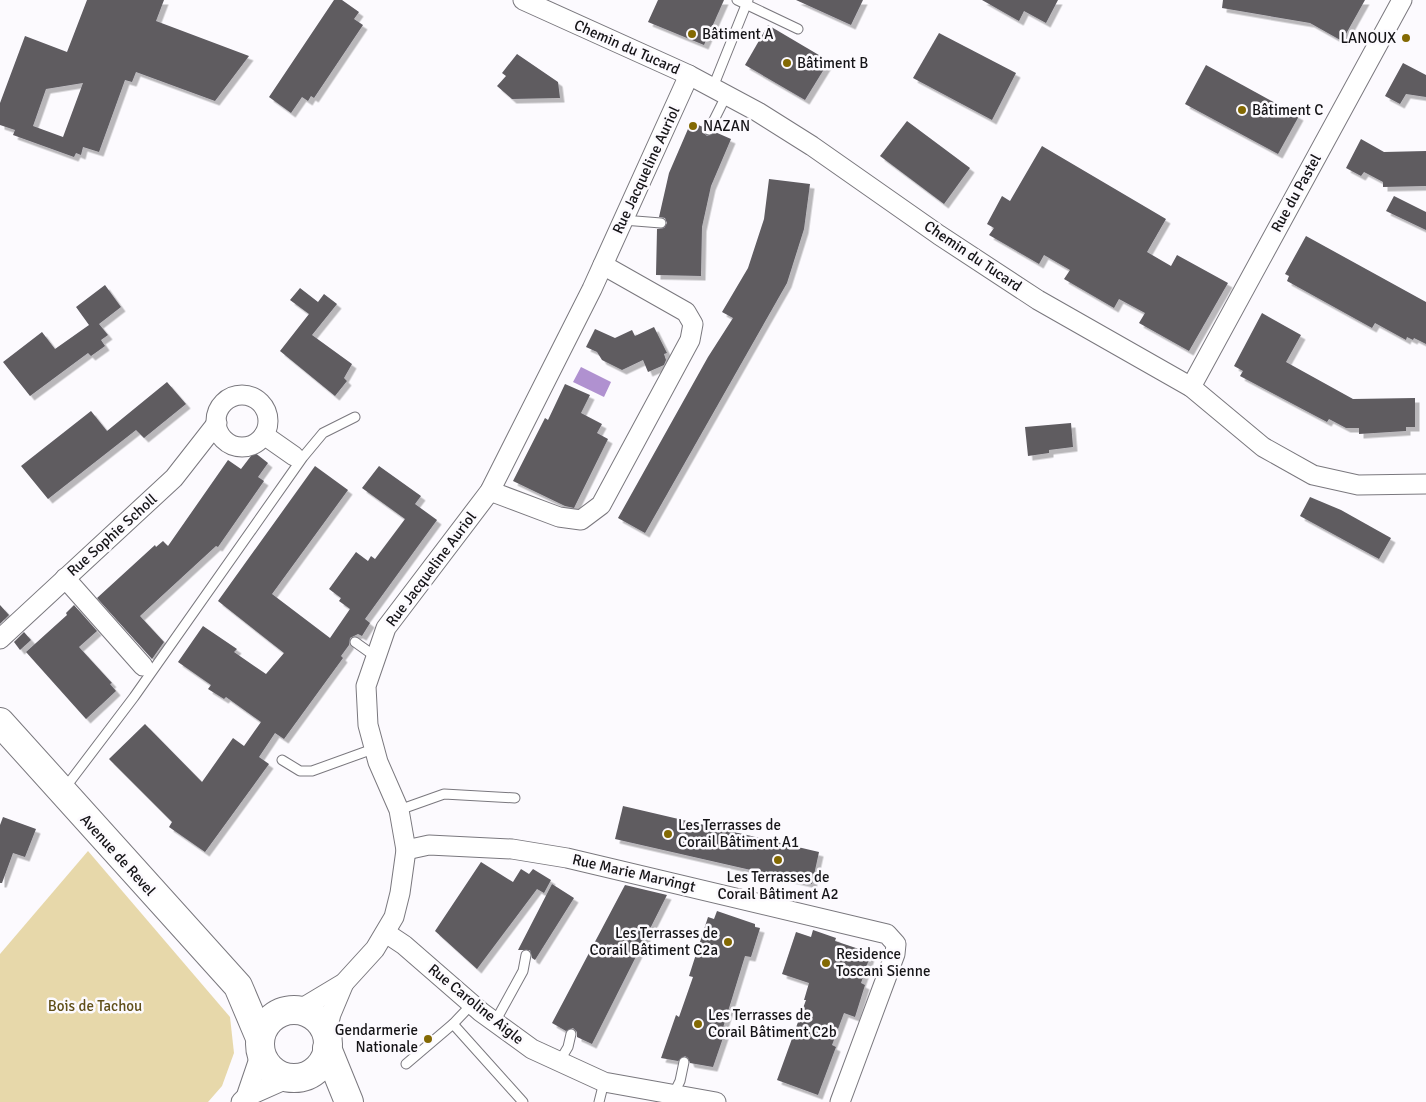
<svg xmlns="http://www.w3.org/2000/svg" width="1426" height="1102" font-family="Signika,sans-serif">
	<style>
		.green { fill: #e7d8aa }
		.water { fill: #b091d0 }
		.building { fill: #5e5b61; fill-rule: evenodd; filter: url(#shadow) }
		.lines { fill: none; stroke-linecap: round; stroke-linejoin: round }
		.service-casing { stroke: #7a787e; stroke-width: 11 }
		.minor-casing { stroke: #7a787e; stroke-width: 21 }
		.primary-casing { stroke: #7a787e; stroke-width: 30 }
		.service { stroke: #fff; stroke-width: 9 }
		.minor { stroke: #fff; stroke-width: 19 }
		.primary { stroke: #fff; stroke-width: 28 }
		.poi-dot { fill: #836903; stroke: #fcfafe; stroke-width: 2 }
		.labels { text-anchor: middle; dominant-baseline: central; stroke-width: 5; stroke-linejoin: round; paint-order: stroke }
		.poi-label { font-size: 15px; fill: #151417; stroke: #fcfafe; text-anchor: start }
		.street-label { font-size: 15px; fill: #151417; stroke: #fcfafe }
		.park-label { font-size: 15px; fill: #604f19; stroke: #fcfafe }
	</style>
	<defs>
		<filter id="shadow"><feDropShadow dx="4.5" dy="4.5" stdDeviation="0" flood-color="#0004"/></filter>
	</defs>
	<rect width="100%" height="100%" fill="#fcfafe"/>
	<!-- green -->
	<path class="green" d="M88,851l142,166 4,36 -12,33 -14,16h-208v-148z"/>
	<!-- water -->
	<path class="water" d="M581,367l30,15 -7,15 -31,-15z"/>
	<!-- building -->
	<g class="building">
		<path d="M87,0h77l-8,21 93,35 -34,45 -79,-29 -4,10 -7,-2 -26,72 -16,-5 -2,8 -5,-2 -2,4 -61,-22 2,-5 -15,-5v-22l25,-67 42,16zM83,83l-20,54 -30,-11 13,-37z"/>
		<path d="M334,0h8l17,12 -5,7 9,6 -49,73 -3,-2 -3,5 -6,-4 -11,16 -22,-16z"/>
		<path d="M658,0h66l-20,45 -56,-23z"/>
		<path d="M796,0h67l-12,25z"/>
		<path d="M982,0h76l-12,23 -22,-12 -5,10z"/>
		<path d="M1223,0h142l-23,41 -32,-18 -88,-15z"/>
		<path d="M768,25l61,36 -24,39 -60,-35z"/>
		<path d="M939,33l77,40 -24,47 -79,-42z"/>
		<path d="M517,54l41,28 2,16 -48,1 -15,-13 9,-10 -4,-3z"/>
		<path d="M1403,63l23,12v22l-20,-3 -6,10 -15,-8z"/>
		<path d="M1206,65l93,51 -21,38 -93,-50z"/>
		<path d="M907,121l63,47 -26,36 -64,-48z"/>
		<path d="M691,122l12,5 1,6 3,3 8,-4 16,7 -20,47 -9,41 -1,49 -45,-1 1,-46 7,-1 3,-5 -2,-5 -6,-1 10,-44z"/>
		<path d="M1361,139l23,13 42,-1v35l-43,1v-5l-19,-10 -3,4 -15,-8z"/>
		<path d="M1042,146l124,73 -19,33 24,14 6,-11 51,28 -39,68 -50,-28 6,-10 -26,-14 -5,9 -50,-29 6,-9 -26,-15 -5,9 -50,-29 5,-7 -7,-4 15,-28 8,5z"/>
		<path d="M769,179l41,5 -6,45 -17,54 -142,250 -27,-15 90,-161 25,-39 -11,-6 26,-44 16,-49z"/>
		<path d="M1394,196l32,16v18l-40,-19z"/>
		<path d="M1306,236l120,66v42l-12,-6 -1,2 -6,-3 -1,3 -31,-17 -3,5 -85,-47 2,-5 -4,-2z"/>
		<path d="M105,285l16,22 -22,17 9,11 -7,5 4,6 -14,10 -3,-3 -58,43 -27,-34 39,-30 13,17 34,-24 -13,-18z"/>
		<path d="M300,288l18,14 6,-8 13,10 -25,31 40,29 -8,14 3,3 -12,15 -55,-45 29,-37 -19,-14z"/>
		<path d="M1262,313l39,22 -15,27 67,37 62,-1v29h-9v4l-47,3v-6h-13l-17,-9 -2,3 -87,-46 3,-5 -9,-5z"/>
		<path d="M654,327l13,26 -3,1 2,6 -2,5 -16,7 -5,-12 -21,10 -20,-10 -5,-8 -11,-5 9,-18 20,9 17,-8 3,6z"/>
		<path d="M167,382l19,22 -42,34 -8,-8 -88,69 -27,-33 70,-55 16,20z"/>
		<path d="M565,384l25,11 -9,18 21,11 -5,9 11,6 -34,69 -9,-2 -52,-25 32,-63 3,2z"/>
		<path d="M1071,423l2,24 -24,3v3l-21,3 -3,-29z"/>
		<path d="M254,452l14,11 -10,14 6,4 -46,66 -2,-1 -76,70 24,26 -12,17 -55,-61 58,-53 1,2 7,-6 5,5 60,-86 13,9z"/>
		<path d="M315,466l33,24 -76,104 58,44 20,-29 -11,-8 2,-3 -12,-9 27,-37 12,9 3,-5 4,3 30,-40 -43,-31 17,-22 42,30 -6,8 22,16 -72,99 5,4 -8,13 -4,-2 -8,4 -1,7 -8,11 2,2 -59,81 -9,-6 -16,24 10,7 -64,88 -36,-25 3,-5 -63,-63 36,-35 57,58 31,-44 11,8 17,-24 -35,-25 -2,2 -16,-10 3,-4 -33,-23 25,-36 34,23 -3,3 32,22 18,-21 -66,-52z"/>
		<path d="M1310,497l31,13 50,28 -12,21 -79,-43z"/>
		<path d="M0,605l9,10 -9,9z"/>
		<path d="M74,605l23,26 -18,16 33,36 -2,1 6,7 -30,28 -60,-67 41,-37 -1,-2z"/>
		<path d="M24,632l7,8 -11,10 -6,-8z"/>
		<path d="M623,806l196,46 -7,32 -197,-45z"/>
		<path d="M3,817l33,12 -11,28 -12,-4 -11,30h-2v-58z"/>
		<path d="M481,862l32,20 8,-13 8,5 4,-5 18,11 -7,13 -7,-4 -60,80 -42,-38z"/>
		<path d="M552,884l22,14 -39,62 -3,-2 -2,-8h-12z"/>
		<path d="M625,885l42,10 -75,149 -15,-7v-5l-4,-4 -7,3 -14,-8z"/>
		<path d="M717,911l38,13v3l5,1 -9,29 -6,-1 -23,75 3,1 -12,35 -23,-4 -2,-5 -3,-2 -7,5 -17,-3 15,-43 3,2 14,-40 -4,-1 19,-59 6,2z"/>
		<path d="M813,930l23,8 -1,3 36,12 -10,30 4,2 -10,32 -11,-4 -12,32 4,2 -18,48 -41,-15 29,-80h-2l5,-17 -27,-9 14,-42 15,5z"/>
	</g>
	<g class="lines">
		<!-- service casing -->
		<g class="service-casing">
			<g id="service">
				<path d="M737,0l61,29"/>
				<path d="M713,87l35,-87"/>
				<path d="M709,130l18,-36"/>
				<path d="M623,220l38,3"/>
				<path d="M355,642l21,15"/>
				<path d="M282,760l18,11h12l61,-22"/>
				<path d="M65,788l69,-91 169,-240 20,-24 32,-16"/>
				<path d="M399,810l45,-16 71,4"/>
				<path d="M495,1022l28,-51 3,-16"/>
				<path d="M453,1024l70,78"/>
				<path d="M559,1062l9,-15 3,-13"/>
				<path d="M406,1064l47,-40 19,-20"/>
				<path d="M673,1095l7,-14 4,-19"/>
				<path d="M599,1102l5,-20"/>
			</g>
		</g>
		<!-- minor casing -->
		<g class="minor-casing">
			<g id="minor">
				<path d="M523,0l166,75 69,37 54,34 127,89 99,65 153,87 72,60 50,28 45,10 68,-1"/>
				<path d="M1191,387l211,-387"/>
				<circle cx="242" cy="421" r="26"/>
				<path d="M264,435l30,21"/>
				<path d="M490,491l69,26 22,3 20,-15 89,-165 3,-16 -7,-12 -83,-47"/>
				<path d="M65,578l78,88"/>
				<path d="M0,639l174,-161 43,-55"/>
				<path d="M406,850l23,-5 83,4 55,9 320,76 9,10 -1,10 -55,148"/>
				<path d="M386,933l18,12 77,67 51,37 72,33 112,20"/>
				<path d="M299,1010l45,-27 31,-34 19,-32 6,-24 6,-43 -7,-40 -21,-48 -10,-37 -2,-39 20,-58 104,-137 102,-202 97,-214"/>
				<path d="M326,1034l5,-20 13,-31"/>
				<path d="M246,1097l45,-20"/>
				<path d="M241,1102l5,-5 15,-44"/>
			</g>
		</g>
		<!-- primary casing -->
		<g class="primary-casing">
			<g id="primary">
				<path d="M0,722l238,264 22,52"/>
				<circle cx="294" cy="1044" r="34"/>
				<path d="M327,1048l22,54"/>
			</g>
		</g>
		<!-- service -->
		<use href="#service" class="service"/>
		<!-- minor -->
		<use href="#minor" class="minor"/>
		<!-- primary -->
		<use href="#primary" class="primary"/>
	</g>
	<!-- markers -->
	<g class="poi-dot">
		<circle cx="692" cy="34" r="5"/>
		<circle cx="1406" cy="38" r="5"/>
		<circle cx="787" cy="63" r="5"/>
		<circle cx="1242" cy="110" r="5"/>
		<circle cx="693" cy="126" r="5"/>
		<circle cx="668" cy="834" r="5"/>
		<circle cx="778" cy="860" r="5"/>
		<circle cx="728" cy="942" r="5"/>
		<circle cx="826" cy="963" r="5"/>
		<circle cx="698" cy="1024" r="5"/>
		<circle cx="428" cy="1039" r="5"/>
	</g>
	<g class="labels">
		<!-- poi labels -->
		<g class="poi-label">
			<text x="702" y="34">Bâtiment A</text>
			<text x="1396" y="38" text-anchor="end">LANOUX</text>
			<text x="797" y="63">Bâtiment B</text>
			<text x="1252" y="110">Bâtiment C</text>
			<text x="703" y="126">NAZAN</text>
			<text x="678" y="825">Les Terrasses de<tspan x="678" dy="17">Corail Bâtiment A1</tspan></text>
			<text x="778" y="877" text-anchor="middle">Les Terrasses de<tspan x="778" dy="17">Corail Bâtiment A2</tspan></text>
			<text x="718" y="933" text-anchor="end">Les Terrasses de<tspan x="718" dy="17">Corail Bâtiment C2a</tspan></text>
			<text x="836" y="954">Residence<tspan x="836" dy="17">Toscani Sienne</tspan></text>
			<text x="708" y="1015">Les Terrasses de<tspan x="708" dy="17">Corail Bâtiment C2b</tspan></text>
			<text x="418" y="1030" text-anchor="end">Gendarmerie<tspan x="418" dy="17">Nationale</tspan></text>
		</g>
		<!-- street labels -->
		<g class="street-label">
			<text transform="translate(627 47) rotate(24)">Chemin du Tucard</text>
			<text transform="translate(646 170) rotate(-65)">Rue Jacqueline Auriol</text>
			<text transform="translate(1296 193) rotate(-61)">Rue du Pastel</text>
			<text transform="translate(973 256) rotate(34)">Chemin du Tucard</text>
			<text transform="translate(112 535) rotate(-42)">Rue Sophie Scholl</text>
			<text transform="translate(431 569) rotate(-53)">Rue Jacqueline Auriol</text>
			<text transform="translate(118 855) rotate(48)">Avenue de Revel</text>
			<text transform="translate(634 873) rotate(13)">Rue Marie Marvingt</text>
			<text transform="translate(476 1004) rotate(39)">Rue Caroline Aigle</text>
		</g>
		<!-- park labels -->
		<g class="park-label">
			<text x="95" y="1006">Bois de Tachou</text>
		</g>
	</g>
</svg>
